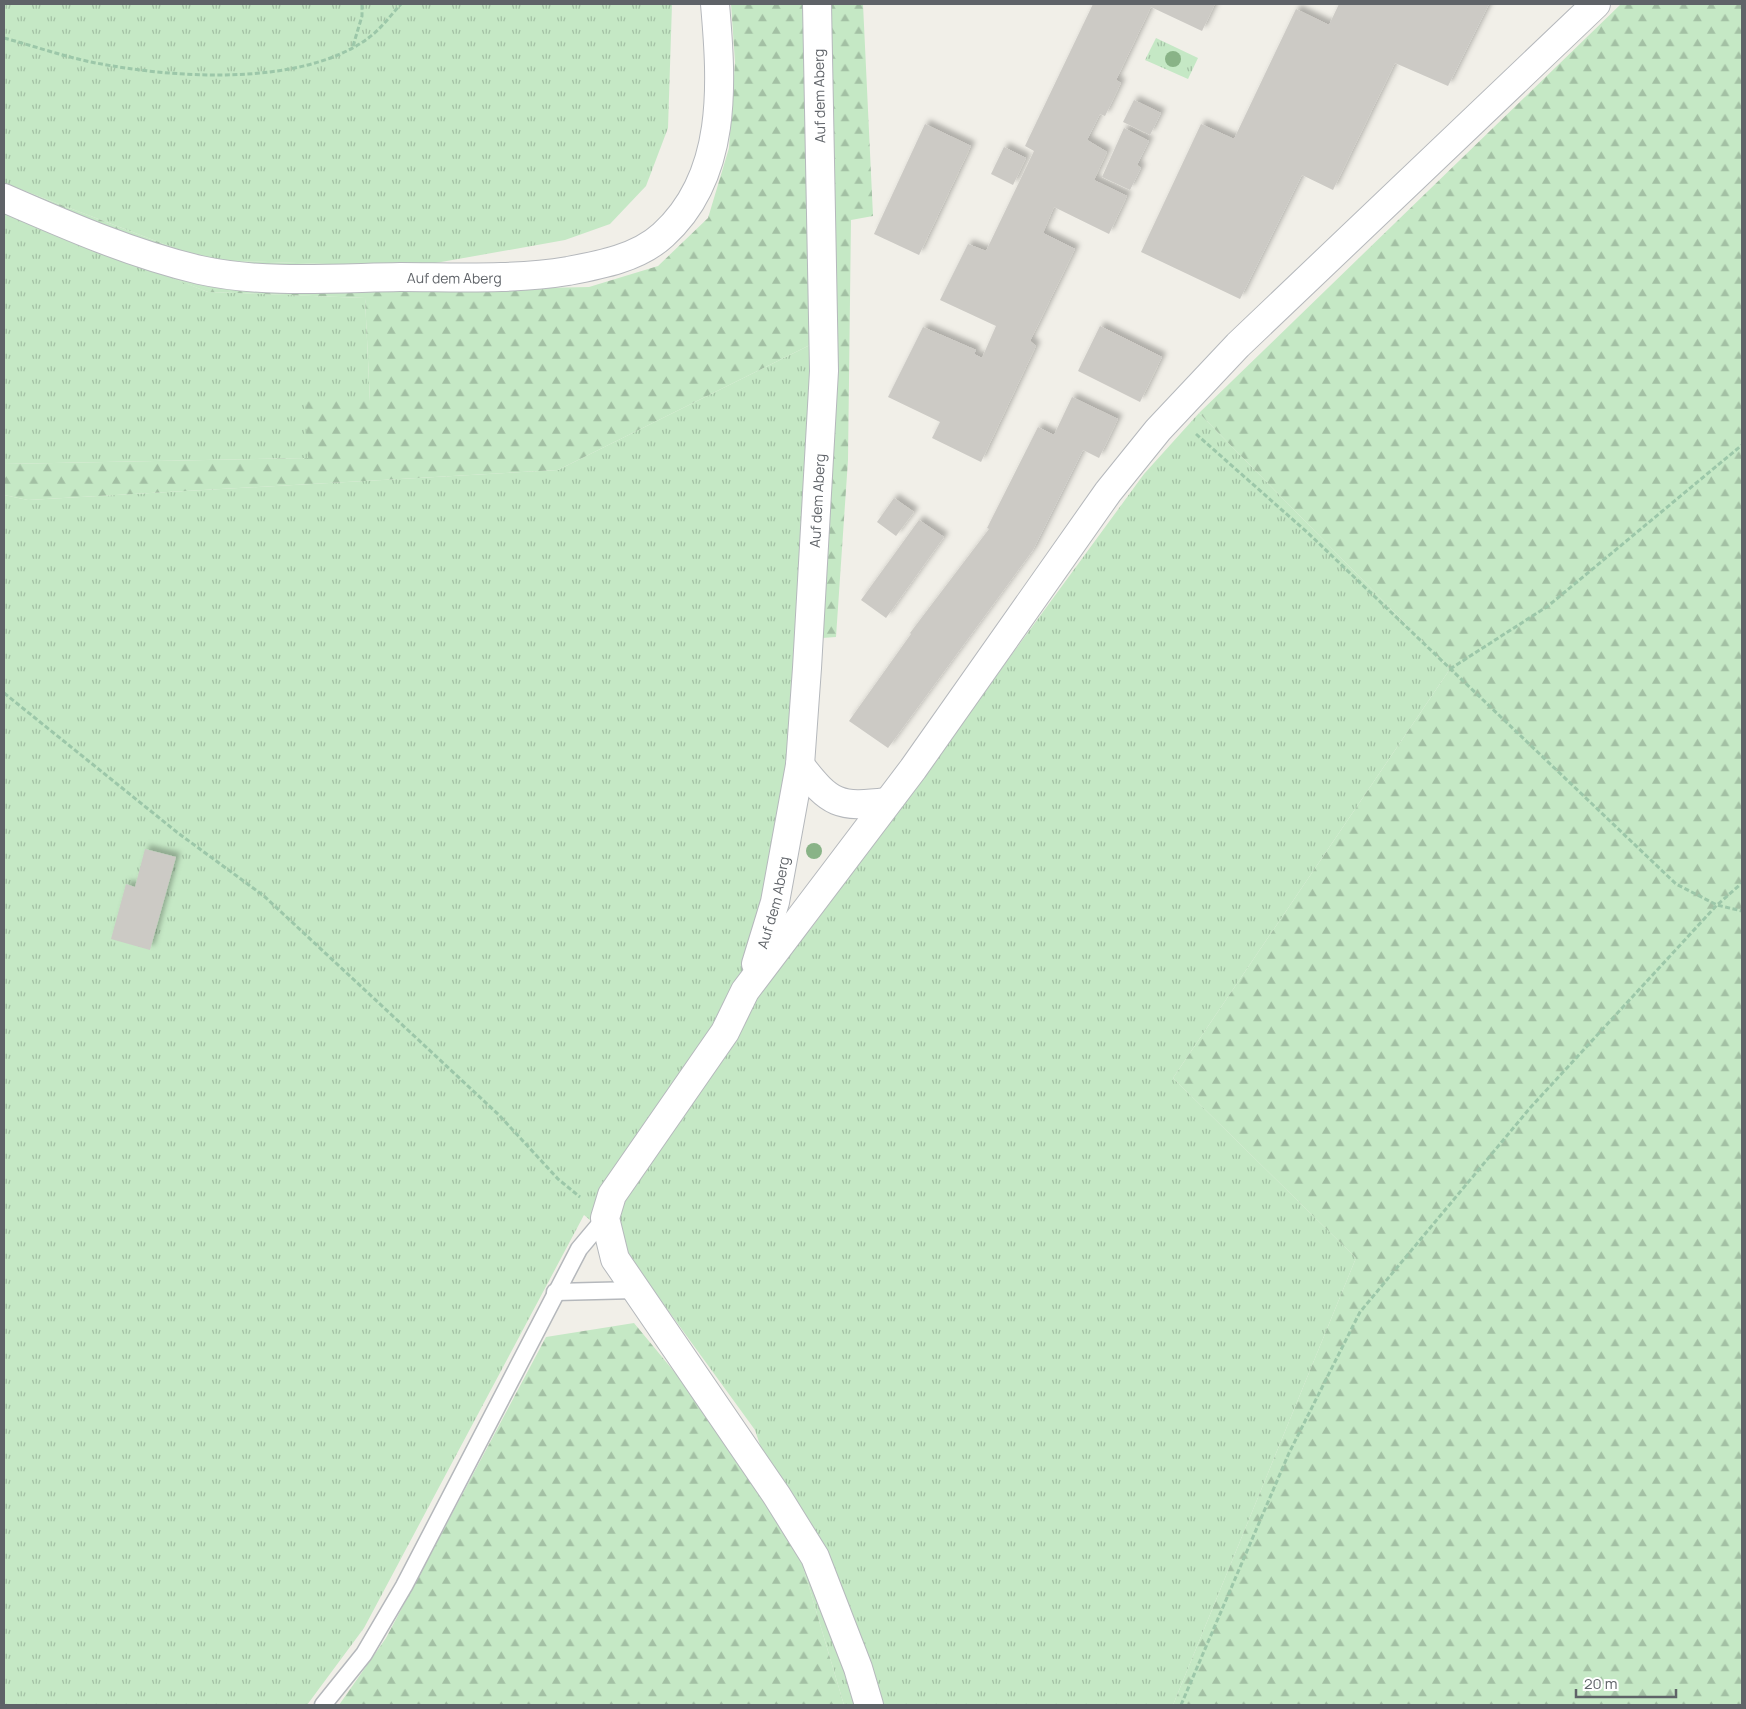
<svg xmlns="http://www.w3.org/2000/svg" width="1746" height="1709" font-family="Manrope,sans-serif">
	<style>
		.grass { fill: url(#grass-tufts) }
		.forest { fill: url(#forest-firs) }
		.building { fill: #cccac5; filter: url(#shadow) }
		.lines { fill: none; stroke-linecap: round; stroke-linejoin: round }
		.service-casing { stroke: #b5b8bc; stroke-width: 19 }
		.minor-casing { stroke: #b5b8bc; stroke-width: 30 }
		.path { stroke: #9cc7a9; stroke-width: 3; stroke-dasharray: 5 2.5; stroke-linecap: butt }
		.service { stroke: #fff; stroke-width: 16 }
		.minor { stroke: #fff; stroke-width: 28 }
		.tree { fill: #89b387 }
		.labels { text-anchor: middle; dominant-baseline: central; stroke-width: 4.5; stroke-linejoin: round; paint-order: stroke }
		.street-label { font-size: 14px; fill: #5f6368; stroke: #fff }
	</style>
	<defs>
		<pattern id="grass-tufts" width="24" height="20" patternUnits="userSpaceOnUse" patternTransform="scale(1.25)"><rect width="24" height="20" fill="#c5e8c5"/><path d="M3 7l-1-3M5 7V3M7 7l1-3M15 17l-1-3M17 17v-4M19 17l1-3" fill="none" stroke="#a3c0a4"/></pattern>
		<pattern id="forest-firs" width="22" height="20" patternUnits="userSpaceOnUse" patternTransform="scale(1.25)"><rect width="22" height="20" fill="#c5e8c5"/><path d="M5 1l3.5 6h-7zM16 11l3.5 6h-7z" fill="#a3c0a4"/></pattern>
		<filter id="shadow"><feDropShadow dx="4.5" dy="-4.5" stdDeviation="2.5" flood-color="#0004"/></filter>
	</defs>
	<rect width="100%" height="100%" fill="#f1efe8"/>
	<!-- grass -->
	<g class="grass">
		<path d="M4,4h668l-4,124 -22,58 -36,38 -45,16 -152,27 -207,-7 -202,-77z"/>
		<path d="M1156,38l42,20 -10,21 -43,-19z"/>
		<path d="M4,212l204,80 157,6 5,104 -62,56 -304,6z"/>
		<path d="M812,344l-14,288 -23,270 35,28 334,-456 55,-61 251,256 -277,409 183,180 -183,447h-329l-59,-199 -8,-10 -22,-66 -133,-183 -38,-32 -220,413 -57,77h-303v-1210l24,5 530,-30z"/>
	</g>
	<!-- forest -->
	<g class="forest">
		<path d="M731,4h132l10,212 -22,4 -3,240 -12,177 -14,1 -10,-294 -254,126 -530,30 -24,-5v-31l304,-6 -3,-57h65l-5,-103 -157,-6 -123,-47 -81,-33v-29l202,77 207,7 1,24 175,-4 69,-21 50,-48 21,-70 6,-86z"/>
		<path d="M1621,4h121v1701h-569l183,-447 -183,-180 277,-409 -251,-256z"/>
		<path d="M634,1323l151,183 59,199h-505l47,-67 160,-301z"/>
	</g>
	<!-- building -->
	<g class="building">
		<path d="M1093,4h122l-13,27 -51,-24 -35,73 5,3 -16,33 -5,-2 -13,26 20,12 -13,28 33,16 -18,38 -55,-27 -11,26 32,16 -45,92 6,5 -55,116 -49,-24 8,-16 -52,-25 35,-70 53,23 -2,4 8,4 14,-32 -56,-26 28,-56 18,7 48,-100 -9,-5z"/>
		<path d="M1339,4h150l-41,82 -53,-23 -62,127 -31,-15 -62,124 -99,-47 60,-128 33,15 62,-130 33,16z"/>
		<path d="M1134,100l27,13 -11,22 -27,-13z"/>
		<path d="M925,124l46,22 -52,109 -45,-21z"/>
		<path d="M1124,128l25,13 -12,24 4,3 -11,22 -28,-13z"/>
		<path d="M1004,147l22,11 -13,27 -22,-11z"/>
		<path d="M1100,326l62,31 -22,45 -62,-31z"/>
		<path d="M1072,397l46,22 -19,39 -16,-8 -50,100 -145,198 -39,-27 62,-87 -1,-1 79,-104 -2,-1 51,-101 16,8z"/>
		<path d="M894,498l20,14 -18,24 -19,-14z"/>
		<path d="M919,520l25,17 -58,81 -25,-18z"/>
		<path d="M145,849l31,8 -26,93 -39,-11 15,-55 9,3z"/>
	</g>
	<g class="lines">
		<!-- service casing -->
		<g class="service-casing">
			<g id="service">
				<path d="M555,1292l81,-2"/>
				<path d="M323,1705l41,-51 40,-68 175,-337 26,-31"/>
			</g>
		</g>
		<!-- minor casing -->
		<g class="minor-casing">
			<g id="minor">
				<path id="s1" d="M4,198c64,28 128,56 196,72 63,14 136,8 200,7 54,0 115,3 168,-6 32,-6 70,-13 95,-36 65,-59 59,-151 52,-231"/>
				<path d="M800,765c30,39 39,43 87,37"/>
				<path id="s2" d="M756,964l19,-62 25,-137 7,-97 17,-297 -7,-367"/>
				<path d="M869,1705l-11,-37 -43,-111 -38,-61 -162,-237 -10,-41 7,-23 113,-163 20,-41 168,-222 195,-277 50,-62 80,-85 358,-341"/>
			</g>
		</g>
		<!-- path -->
		<g class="path">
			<path d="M4,38c30,8 61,19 92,25 77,15 204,24 271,-24 13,-9 23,-23 34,-35"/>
			<path d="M353,46l9,-30v-12"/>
			<path d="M1196,434l112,99 368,351 41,21 25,6"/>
			<path d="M1450,669l98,-63 194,-161"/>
			<path d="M4,693l174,140 86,63 235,219 59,64 22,18"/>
			<path d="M1181,1705l108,-252 71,-141 170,-204 187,-203 25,-22"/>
		</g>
		<!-- service -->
		<use href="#service" class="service"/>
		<!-- minor -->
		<use href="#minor" class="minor"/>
	</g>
	<!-- trees -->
	<g class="tree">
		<circle cx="1173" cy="59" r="8"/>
		<circle cx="814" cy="851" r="8"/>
	</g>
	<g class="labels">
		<!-- street labels -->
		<g class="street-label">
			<text transform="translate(819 96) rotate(-91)">Auf dem Aberg</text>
			<text stroke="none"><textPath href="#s1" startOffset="464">Auf dem Aberg</textPath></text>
			<text stroke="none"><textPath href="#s2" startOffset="469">Auf dem Aberg</textPath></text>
			<text stroke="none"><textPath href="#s2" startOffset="64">Auf dem Aberg</textPath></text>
		</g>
	</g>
	<!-- border -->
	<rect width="1746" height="1709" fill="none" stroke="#5f6368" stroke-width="10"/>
	<!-- scale -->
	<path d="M1576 1689v8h100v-8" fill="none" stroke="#5f6368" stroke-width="2.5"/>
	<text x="1584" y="1689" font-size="15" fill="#5f6368" stroke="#ffffff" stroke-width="4" paint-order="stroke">20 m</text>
</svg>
